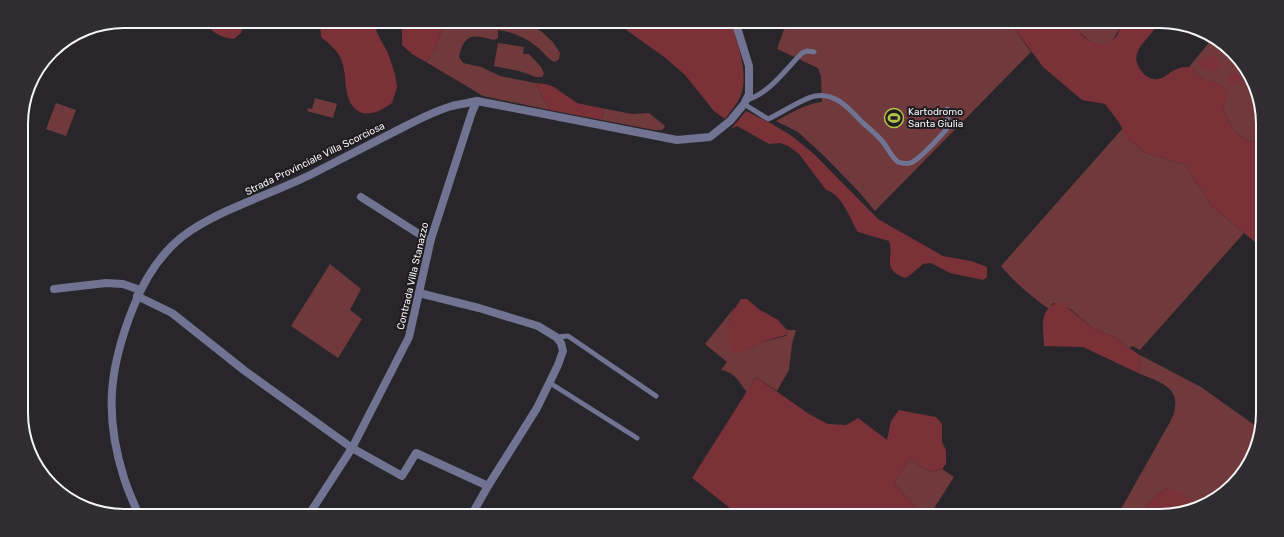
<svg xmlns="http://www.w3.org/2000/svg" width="1284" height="537" font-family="Rubik,sans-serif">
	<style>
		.green { fill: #70393c }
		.forest { fill: #7a3137 }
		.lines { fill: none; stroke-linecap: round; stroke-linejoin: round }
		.service { stroke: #707391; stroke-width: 5 }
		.minor { stroke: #707391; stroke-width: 8 }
		.labels { text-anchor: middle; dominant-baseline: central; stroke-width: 4; stroke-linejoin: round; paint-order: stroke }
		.poi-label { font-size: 10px; fill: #f5f4f7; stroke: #1f1c20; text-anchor: start }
		.street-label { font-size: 10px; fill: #f5f4f7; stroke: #1f1c20 }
		.rim { fill: none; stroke: #f5f4f7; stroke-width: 2 }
	</style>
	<rect width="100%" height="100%" fill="#28262a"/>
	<!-- green -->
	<g class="green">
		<path d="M443,21h83l16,11 11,10 7,11 -1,6 -4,3c-7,-2 -12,-11 -19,-16 -11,-9 -24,-14 -38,-16v8l-4,2c-21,-6 -30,-7 -35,17l4,6 18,4 19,9 35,7c6,9 9,18 15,27l-67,-14 -57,-34c11,-12 14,-25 17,-41z"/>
		<path d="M787,21h215l8,1 21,30 -156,159 -15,-18 -36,-37 -26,-24 -22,-11c15,-8 29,-17 46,-19l-1,-25 -3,-9 -41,-19z"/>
		<path d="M1058,21h63l1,1c-4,11 -12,27 -26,22 -8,-3 -14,-10 -20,-15 -5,-4 -12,-5 -18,-8z"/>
		<path d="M1212,39l30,22 20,50v31l-2,2 -2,-2c-20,-1 -29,-17 -35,-34 1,-3 3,-7 4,-9 1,-13 -12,-19 -23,-19l-12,-13h-3z"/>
		<path d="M498,43l26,4 -1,7h6l12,13 3,6 -2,4h-6l-17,-6 -25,-5z"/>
		<path d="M315,98l22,6 -4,14 -26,-7 1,-3 4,1z"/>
		<path d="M56,103l20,7 -10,26 -20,-7z"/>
		<path d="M601,108l31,6 17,-1 16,13 -1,2 -2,2h-8l-52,-10 2,-7z"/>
		<path d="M1123,128l6,12 17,13 15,4 24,8 27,41 32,27 -104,117 -8,-4 -2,2 -14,-10 -23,-10 -23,-19 -17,-6 -4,6c-18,-13 -34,-26 -48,-43z"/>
		<path d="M330,264l31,25 -11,21 12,9 -24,39 -47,-32z"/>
		<path d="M735,307l-6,15 16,29 17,-9 24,-6 1,-6h9l-4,14 -3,26 -12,21 -21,-14 -9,15c-9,-11 -11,-19 -26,-22l6,-8 -22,-18z"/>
		<path d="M1138,354l63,33 59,42 -5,23 -33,43 -24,9 -31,-16c-16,10 -17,13 -26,28h-24l53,-94c2,-4 5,-10 5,-15 4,-22 -22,-27 -37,-34l3,-9z"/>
		<path d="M910,458l7,7 14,7 11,-3 12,8 -25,39h-5l-30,-33z"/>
	</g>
	<!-- forest -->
	<g class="forest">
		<path d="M204,21h41l-4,12 -7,6c-13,-1 -23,-7 -30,-18z"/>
		<path d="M320,21h55l2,12 11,20 7,21 2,13 -5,16c-9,6 -22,15 -34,8 -17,-11 -9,-37 -18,-54 -4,-8 -12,-14 -19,-20z"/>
		<path d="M405,21h38c-3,16 -6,29 -17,41l-14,-8 -10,-9v-14z"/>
		<path d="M617,21h114c6,21 17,50 11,71 -3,10 -11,19 -17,27l-11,-8 -29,-36 -22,-19 -34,-24z"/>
		<path d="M1002,21h56l16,6 11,11 11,6h10l11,-8 5,-14 -1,-1h39l9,2 -2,1 -10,2c-13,18 -32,29 -12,49 3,3 9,5 13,4 8,-1 12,-8 19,-10 4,-2 10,-2 15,-2l12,13c11,0 24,5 23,19 -1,2 -3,6 -4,9 6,17 15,33 35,34l4,5v101l-50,-42 -27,-41 -24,-8 -15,-4 -17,-13 -11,-19 -13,-17 -23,-4 -39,-33 -33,-45z"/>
		<path d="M1210,55c5,2 8,4 9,9l-1,5 -4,3 -10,-2 -5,-6c1,-6 6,-8 11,-9z"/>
		<path d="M1236,73l3,3 2,4 -1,4 -4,2 -6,-2 -4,-7 3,-2z"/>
		<path d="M535,83l11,1 8,3 23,16 24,5 3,5 -2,7 -52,-10c-6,-9 -9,-18 -15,-27z"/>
		<path d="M746,111l26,13 20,12 23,19 63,64 65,37 28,5 16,6v10l-4,3 -33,-7 -19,-10 -8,1 -14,12 -4,2c-25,-9 -10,-21 -16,-37l-31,-9c-8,-13 -16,-38 -32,-42l-27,-36 -11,-8 -8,-3 -11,1 -32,-18 -6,3z"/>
		<path d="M741,299h6l13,11 18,10 9,10 -1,5 -24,7 -17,9 -13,2c-8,-22 -4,-35 9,-54z"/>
		<path d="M1060,302l33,26 23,10 22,16 3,10 -3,9 -55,-26 -39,-1c0,-17 -7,-38 16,-44z"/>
		<path d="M756,377l53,37 19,10 18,1 12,-7 29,22 4,-19 8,-11 37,7 6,7v18l4,8v14l-4,5 -11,3 -14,-7 -7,-7 -16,25 30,33h-184l-48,-38z"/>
		<path d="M1167,488l11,4 20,12 -32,12h-25c9,-15 10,-18 26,-28z"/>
	</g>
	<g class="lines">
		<!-- service -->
		<g class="service">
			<path d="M746,100c22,-5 40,-31 56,-47l5,-2 7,1"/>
			<path d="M744,104l24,15c14,-6 33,-20 47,-23 21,-4 35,14 48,27 7,6 14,12 20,19 5,6 8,15 15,20 3,1 9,2 12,1 9,-2 29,-26 36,-33l2,-6 -1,-15"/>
			<path d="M556,337l12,-1 88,60"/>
			<path d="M550,383l87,55"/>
		</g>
		<!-- minor -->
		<g class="minor">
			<path d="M361,197l69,44"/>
			<path d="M54,289l52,-6 17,1 17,6"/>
			<path d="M419,293l60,15 59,18 18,11 5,6 2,8 -5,14 -21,43 -49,78 -17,30"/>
			<path d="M137,296l35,17 73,58 107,77 50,28 14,-23 72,33"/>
			<path d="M139,516c-5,-13 -11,-25 -15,-38 -20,-63 -15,-110 9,-170 12,-31 29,-58 57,-77 37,-24 81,-37 120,-56 27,-14 55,-28 82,-42 20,-10 39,-21 60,-27 8,-2 17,-3 25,-5l200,39 33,-3 20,-16 14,-17 5,-10v-28l-14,-45"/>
			<path d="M308,516l44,-68 57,-111 22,-98 41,-127 5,-11"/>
		</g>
	</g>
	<!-- icons -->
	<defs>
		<g id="stadium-ring" transform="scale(1)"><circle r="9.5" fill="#1f1c20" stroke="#b5c24a" stroke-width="1.5"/><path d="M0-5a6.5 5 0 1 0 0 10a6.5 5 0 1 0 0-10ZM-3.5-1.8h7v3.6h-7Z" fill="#b5c24a"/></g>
	</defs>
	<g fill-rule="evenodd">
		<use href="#stadium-ring" x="894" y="118"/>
	</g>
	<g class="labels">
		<!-- poi labels -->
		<g class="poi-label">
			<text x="908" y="112">Kartodromo<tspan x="908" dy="12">Santa Giulia</tspan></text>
		</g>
		<!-- street labels -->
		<g class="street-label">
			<text transform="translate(315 159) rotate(-26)">Strada Provinciale Villa Scorciosa</text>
			<text transform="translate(413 276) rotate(-77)">Contrada Villa Stanazzo</text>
		</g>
	</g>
	<!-- crop -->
	<path d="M0 0H1284V537H0ZM124 28H1160A96 96 0 0 1 1256 124V413A96 96 0 0 1 1160 509H124A96 96 0 0 1 28 413V124A96 96 0 0 1 124 28Z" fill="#302d31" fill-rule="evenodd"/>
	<path class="rim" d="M124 28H1160A96 96 0 0 1 1256 124V413A96 96 0 0 1 1160 509H124A96 96 0 0 1 28 413V124A96 96 0 0 1 124 28Z"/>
</svg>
